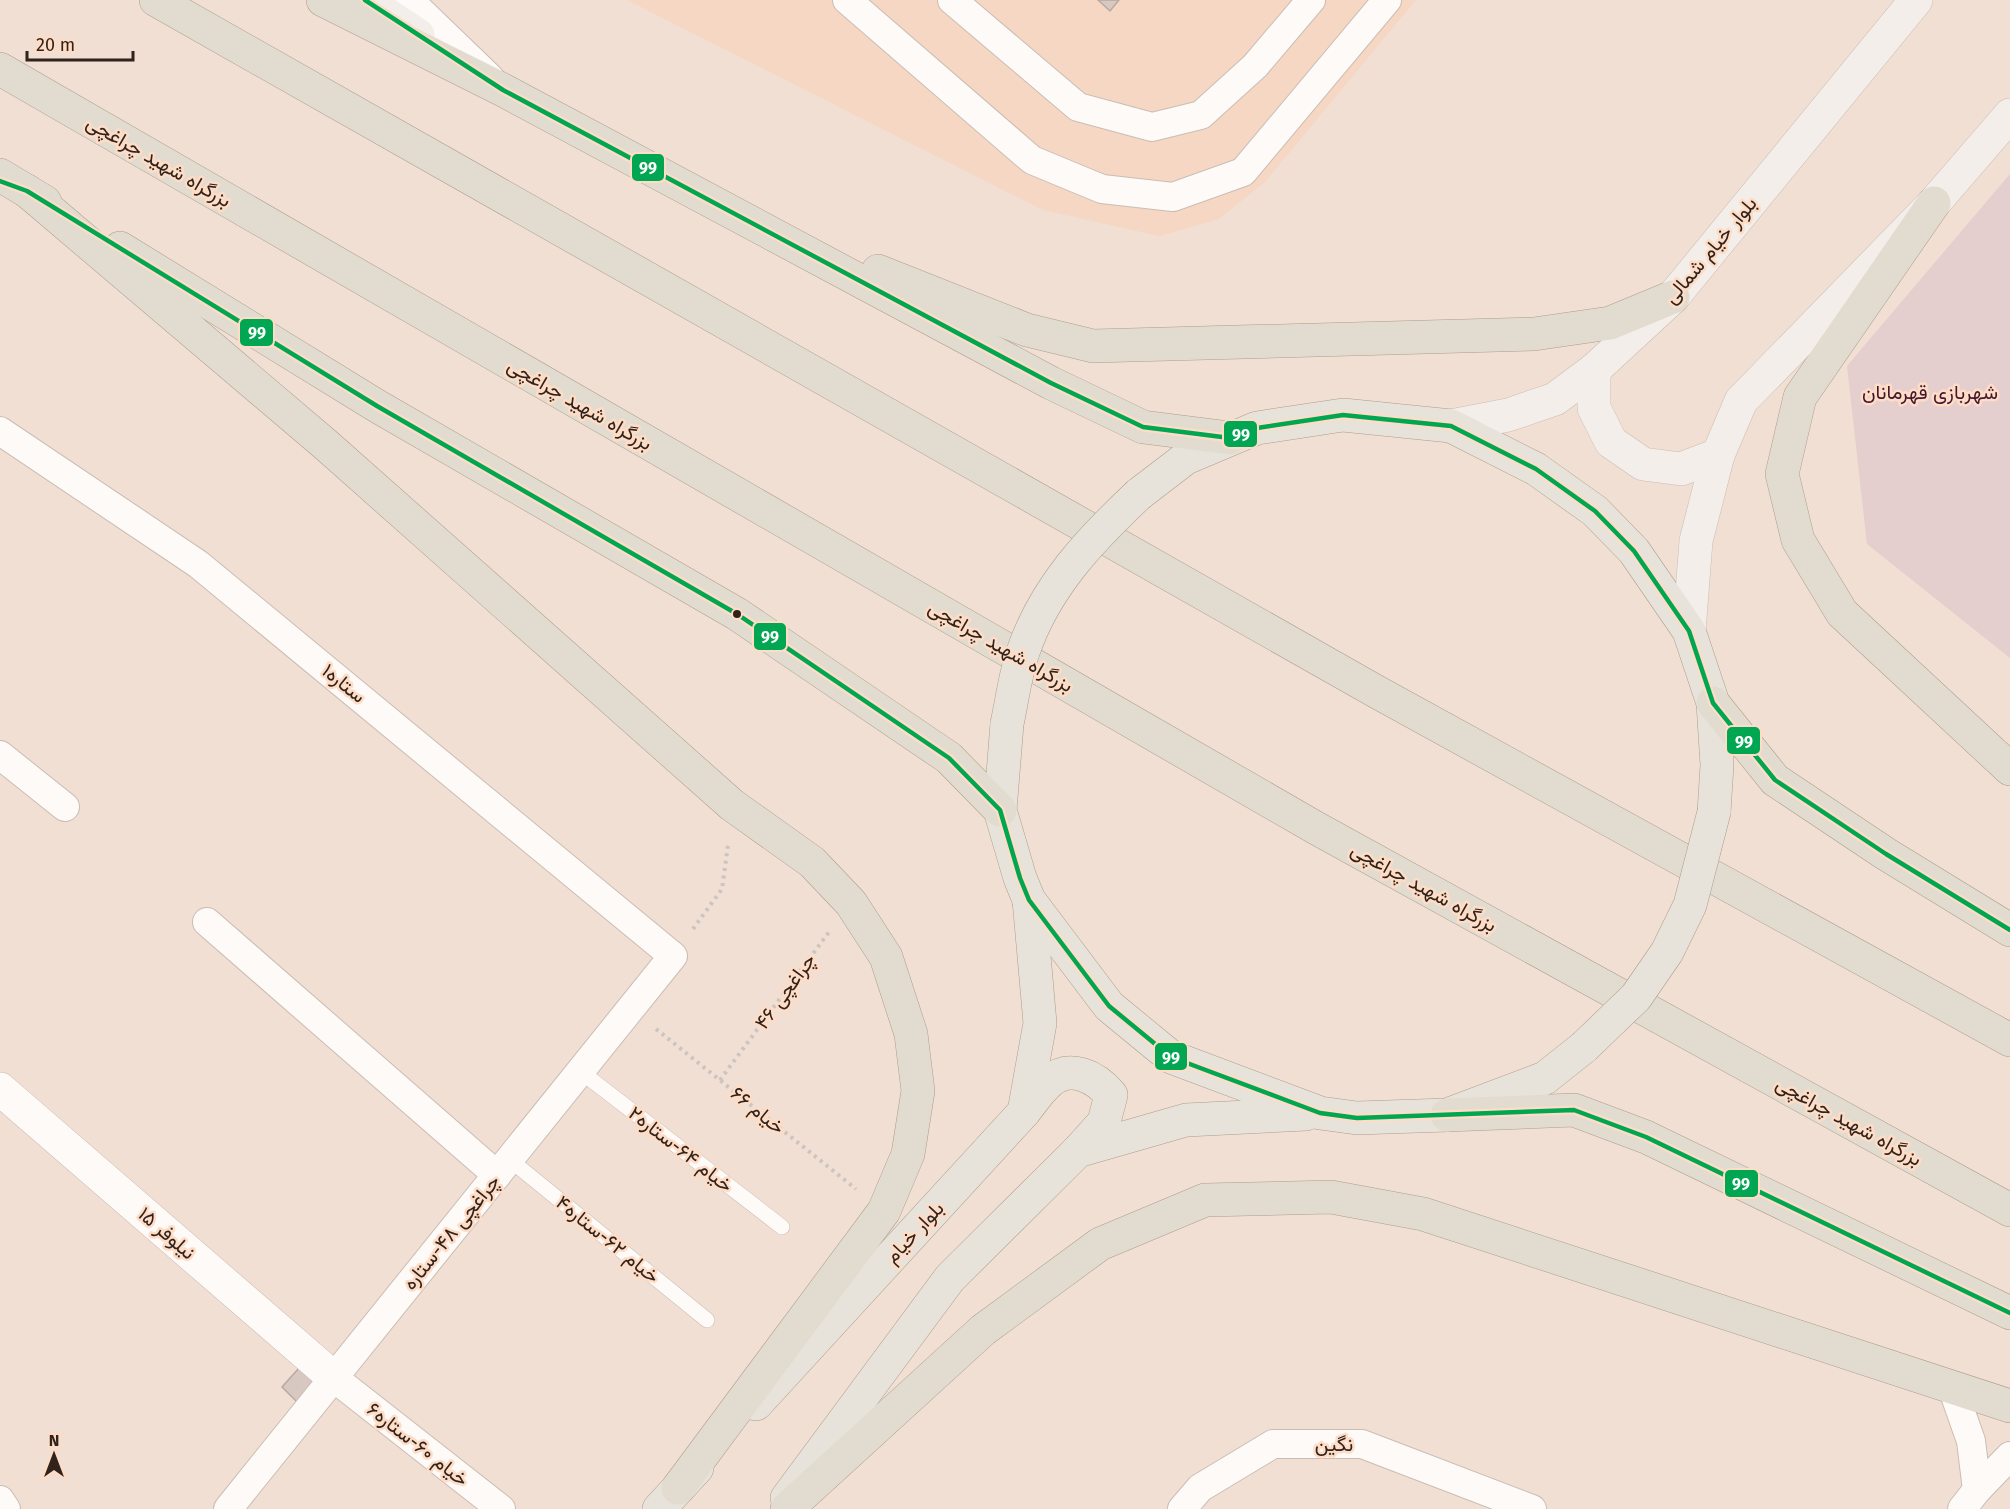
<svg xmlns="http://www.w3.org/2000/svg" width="2010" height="1509" font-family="'Fira Sans',Vazirmatn,sans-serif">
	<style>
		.built { fill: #f5d7c3 }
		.green { fill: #e4cece }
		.building { fill: #d7c8c2; stroke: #b8a9a3; stroke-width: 1.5 }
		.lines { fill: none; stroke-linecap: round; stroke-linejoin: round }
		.service-casing { stroke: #cabdb3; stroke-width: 16 }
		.minor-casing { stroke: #cabdb3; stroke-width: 30 }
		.tertiary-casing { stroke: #cabdb3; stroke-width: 34 }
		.secondary-casing { stroke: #cabdb3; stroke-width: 34 }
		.primary-casing { stroke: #ac9e8a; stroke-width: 34 }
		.trunk-casing { stroke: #ac9e8a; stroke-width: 34 }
		.path { stroke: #cbc4c0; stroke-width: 4; stroke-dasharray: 3 4.5; stroke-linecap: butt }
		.service { stroke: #fdfaf8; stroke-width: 15 }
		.minor { stroke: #fdfaf8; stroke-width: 28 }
		.tertiary { stroke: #fdfaf8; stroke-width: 33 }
		.secondary { stroke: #f3eee9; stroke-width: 33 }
		.primary { stroke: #e8e3da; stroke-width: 33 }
		.trunk { stroke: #e2dcd0; stroke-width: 33 }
		.primary-bridge-casing { stroke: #ac9e8a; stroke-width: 34; stroke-linecap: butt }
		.primary-bridge { stroke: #e8e3da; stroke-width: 33 }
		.bus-1-casing { stroke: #fedcc6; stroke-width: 9 }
		.bus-1 { stroke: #00a651; stroke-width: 4.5 }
		.bus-dot { fill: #2f231b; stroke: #fedcc6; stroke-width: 2 }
		.labels { text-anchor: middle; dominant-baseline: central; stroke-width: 5; stroke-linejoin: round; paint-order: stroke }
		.street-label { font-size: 20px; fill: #2f231b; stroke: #fedcc6 }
		.park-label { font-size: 20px; fill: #42172e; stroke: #fedcc6 }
		.line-badge { stroke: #fedcc6; stroke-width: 2 }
		.badge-label { font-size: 16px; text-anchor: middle; font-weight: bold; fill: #fff }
	</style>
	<rect width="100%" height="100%" fill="#f1dfd3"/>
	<!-- built -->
	<path class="built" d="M627,0h789l-151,182 -46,37 -60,17 -116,-26z"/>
	<!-- green -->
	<path class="green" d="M2010,174v484l-143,-114 -20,-178z"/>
	<!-- building -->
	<g class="building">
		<path d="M1098,0h21l-9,11z"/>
		<path d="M299,1368l16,14 -18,20 -15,-15z"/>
	</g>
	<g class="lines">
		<!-- service casing -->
		<g class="service-casing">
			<g id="service">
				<path d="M580,1071l202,156"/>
				<path d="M509,1159l198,161"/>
			</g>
		</g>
		<!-- minor casing -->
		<g class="minor-casing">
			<g id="minor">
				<path d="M409,0l81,78"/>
				<path d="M847,0l185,160 70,29 71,8 70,-25 144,-172"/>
				<path d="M952,0l126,107 74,20 49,-12 54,-49 56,-66"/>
				<path d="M0,431l198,133 475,392 -445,553"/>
				<path d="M0,755l65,52"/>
				<path d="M207,922l290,253"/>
				<path d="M334,1378l167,131"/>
				<path d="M1952,1387l19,54 6,49"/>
				<path d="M0,1500l6,9"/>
				<path d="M1182,1509l18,-21 73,-44h89l170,65"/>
				<path d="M1962,1509l15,-19 33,-34"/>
			</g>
		</g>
		<!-- tertiary casing -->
		<g class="tertiary-casing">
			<path id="tertiary" d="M0,1089l334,289"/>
		</g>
		<!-- secondary casing -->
		<g class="secondary-casing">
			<g id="secondary">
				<path d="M365,0l53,35"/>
				<path d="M1594,370v38l17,34 32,22 38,5 37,-14"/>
				<path d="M1451,426l57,-11 47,-16 39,-29 79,-73 243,-297"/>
				<path d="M1689,631l7,-90 22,-86 23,-54 193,-198 76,-88"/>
			</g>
		</g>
		<!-- primary casing -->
		<g class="primary-casing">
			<g id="primary">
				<path d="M1139,494l47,-36 71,-30 86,-13 108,11 85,43 59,42 39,40 55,80 24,72 4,62 -3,47"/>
				<path d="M1007,724l-7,86 20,68 9,22 80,106 62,51 149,56 37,5 90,-3 98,-37 39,-31"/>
				<path d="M1024,1112c8,-10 15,-21 25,-30 21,-19 47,-5 62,13l-7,27 -26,29"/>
				<path d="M756,1404l268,-292 16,-89 -11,-123"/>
				<path d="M787,1498l163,-220 128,-127 108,-31 120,-6"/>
				<path d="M659,1509l38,-41"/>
			</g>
		</g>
		<!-- trunk casing -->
		<g class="trunk-casing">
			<g id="trunk">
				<path d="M156,0l1221,692 633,348"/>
				<path d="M323,0l180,90 548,293 92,44 87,11"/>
				<path d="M0,69l1316,759 694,382"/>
				<path d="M0,175l45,27"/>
				<path d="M27,191l298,253 407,361 80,57 39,41 35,54 25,77 7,57 -10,63 -24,57 -206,277"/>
				<path d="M1934,203l-134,194 -18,77 16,66 44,73 168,156"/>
				<path d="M120,248l257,158 360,208 212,144 51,52"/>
				<path d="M878,271l149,59 66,16 441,-12 76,-11 63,-26"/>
				<path d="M1713,703l62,77 111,74 124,76"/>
				<path d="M1447,1115l127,-5 72,27 364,176"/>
				<path d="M787,1509l196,-179 117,-86 105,-44 126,-3 92,17 587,192"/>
			</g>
		</g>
		<!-- path -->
		<g class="path">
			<path d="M693,929l29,-40 6,-44"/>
			<path d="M656,1029l200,160"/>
			<path d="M720,1080l109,-148"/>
		</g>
		<!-- service -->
		<use href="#service" class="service"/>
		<!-- minor -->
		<use href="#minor" class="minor"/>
		<!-- tertiary -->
		<use href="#tertiary" class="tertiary"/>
		<!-- secondary -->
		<use href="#secondary" class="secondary"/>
		<!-- primary -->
		<use href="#primary" class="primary"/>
		<!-- trunk -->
		<use href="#trunk" class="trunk"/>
		<!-- primary-bridge casing -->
		<g class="primary-bridge-casing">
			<g id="primary-bridge">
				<path d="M1007,724c5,-23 8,-49 16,-72 22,-65 67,-112 116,-158"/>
				<path d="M1584,1047l52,-50 31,-45 23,-47 24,-93"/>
			</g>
		</g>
		<!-- primary-bridge -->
		<use href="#primary-bridge" class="primary-bridge"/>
		<!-- bus-1 casing -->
		<g class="bus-1-casing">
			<g id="bus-1">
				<path d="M365,0l138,90 548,293 92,44 87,11 27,-10 86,-13 108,11 85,43 59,42 39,40 55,80 24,72 62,77 111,74 124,76"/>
				<path d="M0,181l27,10 350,215 360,208 212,144 51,52 20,68 9,22 80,106 62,51 149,56 37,5 217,-8 72,27 364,176"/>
			</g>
		</g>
		<!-- bus-1 -->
		<use href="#bus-1" class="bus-1"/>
	</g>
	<!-- markers -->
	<circle class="bus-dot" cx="737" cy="614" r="5"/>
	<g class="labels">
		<!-- street labels -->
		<g class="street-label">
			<text transform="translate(159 161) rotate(30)">بزرگراه شهید چراغچی</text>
			<text transform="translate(1710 250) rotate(-50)">بلوار خیام شمالی</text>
			<text transform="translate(580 404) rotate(30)">بزرگراه شهید چراغچی</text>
			<text transform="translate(1001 646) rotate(30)">بزرگراه شهید چراغچی</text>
			<text transform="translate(344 683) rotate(39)">ستاره۱</text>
			<text transform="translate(1424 887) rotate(29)">بزرگراه شهید چراغچی</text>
			<text transform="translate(785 991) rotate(-54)">چراغچی ۴۶</text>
			<text transform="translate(758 1110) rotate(39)">خیام ۶۶</text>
			<text transform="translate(1849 1121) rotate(29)">بزرگراه شهید چراغچی</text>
			<text transform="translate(681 1149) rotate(38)">خیام ۶۴-ستاره۲</text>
			<text transform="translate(451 1232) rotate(-51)">چراغچی ۴۸-ستاره</text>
			<text transform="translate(914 1232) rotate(-47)">بلوار خیام</text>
			<text transform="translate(167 1233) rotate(41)">نیلوفر ۱۵</text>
			<text transform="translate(608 1239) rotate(39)">خیام ۶۲-ستاره۴</text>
			<text transform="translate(418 1444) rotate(38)">خیام ۶۰-ستاره۶</text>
			<text x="1334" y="1444">نگین</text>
		</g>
		<!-- park labels -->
		<g class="park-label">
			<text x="1930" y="392">شهربازی قهرمانان</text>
		</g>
	</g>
	<g class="line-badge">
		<rect x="631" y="153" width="34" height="29" rx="6" fill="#00a651"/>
		<rect x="239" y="318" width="35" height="29" rx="6" fill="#00a651"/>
		<rect x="1223" y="420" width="35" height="28" rx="6" fill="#00a651"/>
		<rect x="753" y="622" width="34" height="29" rx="6" fill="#00a651"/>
		<rect x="1726" y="726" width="35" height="29" rx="6" fill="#00a651"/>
		<rect x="1154" y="1042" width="34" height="29" rx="6" fill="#00a651"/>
		<rect x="1724" y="1169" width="35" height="29" rx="6" fill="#00a651"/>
	</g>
	<g class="badge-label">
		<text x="648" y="173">99</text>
		<text x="257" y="338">99</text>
		<text x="1241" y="440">99</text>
		<text x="770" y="642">99</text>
		<text x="1744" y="747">99</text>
		<text x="1171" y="1063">99</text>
		<text x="1741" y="1189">99</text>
	</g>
	<!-- north arrow -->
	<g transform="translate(54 1455)" stroke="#fedcc6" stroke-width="4.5" paint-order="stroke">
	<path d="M0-4.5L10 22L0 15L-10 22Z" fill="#2f231b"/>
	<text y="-9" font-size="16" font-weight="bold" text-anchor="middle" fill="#2f231b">N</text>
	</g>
	<!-- scale -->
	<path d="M27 51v9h106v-9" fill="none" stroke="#2f231b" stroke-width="3"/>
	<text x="36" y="51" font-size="18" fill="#2f231b" stroke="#fedcc6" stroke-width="4.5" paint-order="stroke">20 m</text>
</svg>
